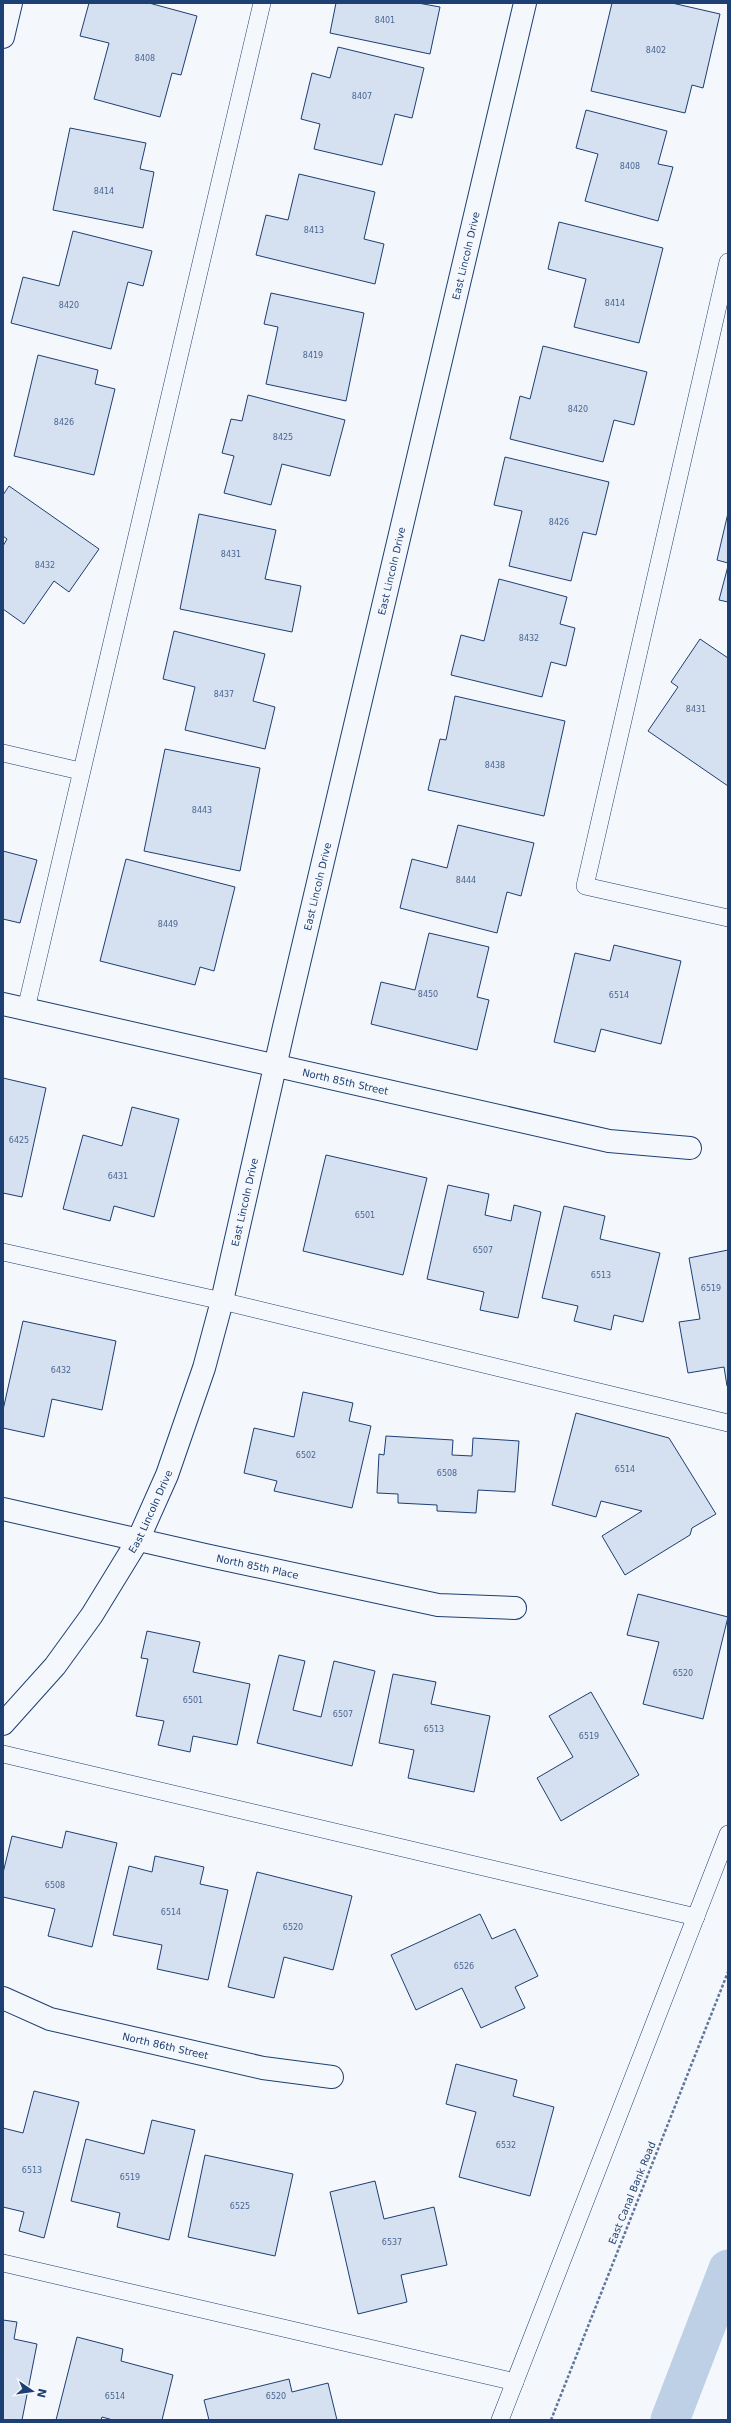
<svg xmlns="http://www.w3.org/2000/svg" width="731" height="2423" font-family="'DejaVu Sans',sans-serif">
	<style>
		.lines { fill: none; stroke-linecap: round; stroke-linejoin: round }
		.canal { stroke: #bed0e5; stroke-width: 39 }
		.building { fill: #d5e0f0; stroke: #1d3f73 }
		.lane-casing { stroke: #1d3f73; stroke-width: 18 }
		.street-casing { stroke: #1d3f73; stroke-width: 24 }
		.path { stroke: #5e769c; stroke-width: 2.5; stroke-dasharray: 3 2; stroke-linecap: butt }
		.lane { stroke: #f4f7fb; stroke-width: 17 }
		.street { stroke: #f4f7fb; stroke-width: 22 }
		.labels { text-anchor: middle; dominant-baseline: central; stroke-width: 3; stroke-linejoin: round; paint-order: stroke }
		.number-label { font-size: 8px; fill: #4b6792 }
		.street-label { font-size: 10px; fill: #1d3f73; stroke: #f4f7fb }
	</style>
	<rect width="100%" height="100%" fill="#f4f7fb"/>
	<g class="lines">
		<!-- canal -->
		<path class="canal" d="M670,2420l58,-151"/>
	</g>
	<!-- building -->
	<g class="building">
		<path d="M89,3h60l48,13 -16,59 -9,-2 -12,44 -66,-18 15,-56 -29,-7z"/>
		<path d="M336,3h82l22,4 -10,47 -100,-21z"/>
		<path d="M612,3h60l48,11 -17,74 -11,-3 -7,28 -94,-22z"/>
		<path d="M338,47l86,21 -12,50 -17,-4 -13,51 -68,-16 6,-25 -19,-5 11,-46 18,5z"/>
		<path d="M586,110l81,21 -9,33 15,3 -15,54 -73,-20 13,-47 -22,-6z"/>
		<path d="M70,128l76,15 -6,26 14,3 -11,56 -90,-18z"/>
		<path d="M299,174l76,18 -11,47 20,5 -9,40 -119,-29 10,-40 22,5z"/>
		<path d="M559,222l104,26 -24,95 -65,-16 12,-48 -38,-10z"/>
		<path d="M73,231l79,20 -9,35 -15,-4 -17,67 -100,-26 12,-46 36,9z"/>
		<path d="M271,293l93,20 -18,88 -80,-17 12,-57 -14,-3z"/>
		<path d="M543,346l104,26 -13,53 -20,-5 -11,42 -93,-23 10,-43 10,3z"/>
		<path d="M38,355l60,15 -3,14 20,5 -21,86 -80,-19z"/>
		<path d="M248,395l97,25 -15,56 -48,-12 -11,41 -47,-12 10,-37 -12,-3 9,-34 11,2z"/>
		<path d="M505,457l104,25 -13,53 -13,-3 -12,49 -62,-15 13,-55 -28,-6z"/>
		<path d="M9,486l90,63 -30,43 -15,-11 -30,43 -21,-15v-63l4,-7 -4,-3v-41z"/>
		<path d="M728,513v50l-11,-3z"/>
		<path d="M199,514l77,16 -11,49 36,7 -9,46 -112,-23z"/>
		<path d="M728,566v36l-9,-2z"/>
		<path d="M499,579l68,18 -7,27 15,4 -9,38 -15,-4 -9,35 -91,-22 10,-40 23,6z"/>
		<path d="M174,631l91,23 -12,47 22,6 -10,42 -80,-19 10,-43 -32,-8z"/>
		<path d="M700,639l28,19v128l-80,-55 30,-44 -7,-5z"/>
		<path d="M455,696l110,25 -21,95 -116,-26 12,-51 6,1z"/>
		<path d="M165,749l95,19 -20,103 -96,-20z"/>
		<path d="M458,825l76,18 -13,53 -14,-4 -10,41 -97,-25 12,-49 35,9z"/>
		<path d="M3,851l34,9 -17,63 -17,-4z"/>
		<path d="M126,859l109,28 -21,84 -14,-4 -5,18 -95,-24z"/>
		<path d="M429,933l60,14 -12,50 12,3 -12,50 -106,-26 10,-42 34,8z"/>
		<path d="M614,945l67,16 -20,83 -60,-15 -6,23 -41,-10 21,-89 35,8z"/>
		<path d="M3,1078l43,10 -24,109 -19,-4z"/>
		<path d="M132,1107l47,12 -25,98 -40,-11 -4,15 -47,-12 20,-74 39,11z"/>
		<path d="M326,1155l101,23 -24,97 -100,-24z"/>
		<path d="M448,1185l41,9 -4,21 26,6 3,-16 27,7 -23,106 -38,-8 4,-18 -57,-13z"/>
		<path d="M564,1206l41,10 -5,23 60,14 -17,69 -29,-7 -3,15 -37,-9 4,-15 -36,-8z"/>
		<path d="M728,1250v136h-1l-3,-19 -36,6 -9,-51 21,-3 -11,-61z"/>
		<path d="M23,1321l93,20 -14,69 -50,-11 -8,38 -41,-9v-18z"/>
		<path d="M303,1392l50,11 -4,18 22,5 -19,82 -78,-17 3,-10 -33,-8 10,-45 40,9z"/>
		<path d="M576,1413l93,25 47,76 -24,14 -2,7 -65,40 -23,-39 40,-25 -41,-10 -5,16 -44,-12z"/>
		<path d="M386,1436l67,4 -1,15 20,1 1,-18 46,3 -4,51 -37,-2 -2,23 -39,-2v-6l-39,-2v-9l-21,-1 2,-39 5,1z"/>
		<path d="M638,1594l90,23 -25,102 -60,-15 16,-62 -32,-7z"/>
		<path d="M147,1631l53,11 -7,30 57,12 -13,61 -44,-9 -3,16 -32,-7 6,-24 -28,-5 12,-57 -7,-1z"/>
		<path d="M279,1655l26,6 -12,49 28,7 13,-56 41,10 -23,95 -95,-23z"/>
		<path d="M393,1674l43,8 -5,22 59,12 -16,76 -66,-14 6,-28 -35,-7z"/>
		<path d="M591,1692l48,83 -78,46 -24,-43 36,-21 -24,-41z"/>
		<path d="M66,1831l51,12 -25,104 -44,-11 7,-27 -52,-12v-24l9,-37 50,12z"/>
		<path d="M155,1856l49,11 -4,17 28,6 -20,90 -51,-11 5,-24 -49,-10 16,-69 23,6z"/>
		<path d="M257,1872l95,24 -19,74 -49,-13 -10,41 -46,-11z"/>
		<path d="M480,1914l12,25 23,-10 23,47 -23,11 10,21 -44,20 -19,-40 -46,22 -25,-55z"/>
		<path d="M456,2064l61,16 -4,16 41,11 -24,89 -71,-19 17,-65 -30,-8z"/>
		<path d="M34,2091l45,11 -35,136 -25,-7 5,-19 -21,-5v-79l20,5z"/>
		<path d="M152,2120l43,10 -26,110 -52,-13 3,-14 -49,-12 15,-62 58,15z"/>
		<path d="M205,2155l88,19 -18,82 -87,-19z"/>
		<path d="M375,2181l9,38 50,-12 13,58 -46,10 6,27 -49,12 -28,-122z"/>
		<path d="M3,2320l14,2 -3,17 23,5 -15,76h-19z"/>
		<path d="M77,2337l46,12 -2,12 52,14 -11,45h-49l-11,-3 -1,3h-45z"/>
		<path d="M289,2379l3,13 36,-9 9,37h-128l-5,-20z"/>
	</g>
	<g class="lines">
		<!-- lane casing -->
		<g class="lane-casing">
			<g id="lane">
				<path d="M728,262l-143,624 143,32"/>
				<path d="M3,753l77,18"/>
				<path d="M26,1009l236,-1006"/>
				<path d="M3,1252l219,49 506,122"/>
				<path d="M3,1754l693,163"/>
				<path d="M3,2263l512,119"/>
				<path d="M500,2420l228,-586"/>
			</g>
		</g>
		<!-- street casing -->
		<g class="street-casing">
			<g id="street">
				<path d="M3,37l8,-34"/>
				<path id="s1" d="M3,1004l606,137 81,7"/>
				<path id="s2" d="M3,1509l202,46 233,50 77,3"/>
				<path id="s3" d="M3,1724l52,-58 37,-51 46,-75 29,-65 37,-107 18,-67 62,-274 241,-1024"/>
				<path id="s4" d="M3,1998l47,21 213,49 69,9"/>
			</g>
		</g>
		<!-- path -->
		<path class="path" d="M551,2420l177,-448"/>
		<!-- lane -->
		<use href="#lane" class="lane"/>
		<!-- street -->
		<use href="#street" class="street"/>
	</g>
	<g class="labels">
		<!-- number labels -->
		<g class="number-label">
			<text x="385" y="20">8401</text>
			<text x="656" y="50">8402</text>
			<text x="145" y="58">8408</text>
			<text x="362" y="96">8407</text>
			<text x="630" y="166">8408</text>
			<text x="104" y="191">8414</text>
			<text x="314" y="230">8413</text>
			<text x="615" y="303">8414</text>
			<text x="69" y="305">8420</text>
			<text x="313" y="355">8419</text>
			<text x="578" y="409">8420</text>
			<text x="64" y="422">8426</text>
			<text x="283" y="437">8425</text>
			<text x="559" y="522">8426</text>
			<text x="231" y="554">8431</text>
			<text x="45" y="565">8432</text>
			<text x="529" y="638">8432</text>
			<text x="224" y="694">8437</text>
			<text x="696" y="709">8431</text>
			<text x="495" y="765">8438</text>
			<text x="202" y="810">8443</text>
			<text x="466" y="880">8444</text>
			<text x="168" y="924">8449</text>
			<text x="428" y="994">8450</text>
			<text x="619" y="995">6514</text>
			<text x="19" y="1140">6425</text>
			<text x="118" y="1176">6431</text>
			<text x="365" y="1215">6501</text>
			<text x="483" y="1250">6507</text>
			<text x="601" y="1275">6513</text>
			<text x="711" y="1288">6519</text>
			<text x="61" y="1370">6432</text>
			<text x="306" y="1455">6502</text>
			<text x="625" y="1469">6514</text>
			<text x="447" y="1473">6508</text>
			<text x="683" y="1673">6520</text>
			<text x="193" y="1700">6501</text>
			<text x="343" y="1714">6507</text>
			<text x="434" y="1729">6513</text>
			<text x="589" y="1736">6519</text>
			<text x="55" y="1885">6508</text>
			<text x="171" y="1912">6514</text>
			<text x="293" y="1927">6520</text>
			<text x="464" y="1966">6526</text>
			<text x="506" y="2145">6532</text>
			<text x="32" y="2170">6513</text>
			<text x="130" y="2177">6519</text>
			<text x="240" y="2206">6525</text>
			<text x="392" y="2242">6537</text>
			<text x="115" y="2396">6514</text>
			<text x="276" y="2396">6520</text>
		</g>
		<!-- street labels -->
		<g class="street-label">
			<text stroke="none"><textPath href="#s3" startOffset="1556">East Lincoln Drive</textPath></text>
			<text stroke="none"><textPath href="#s3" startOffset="1232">East Lincoln Drive</textPath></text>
			<text stroke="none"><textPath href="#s3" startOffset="908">East Lincoln Drive</textPath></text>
			<text stroke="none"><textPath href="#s1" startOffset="351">North 85th Street</textPath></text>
			<text stroke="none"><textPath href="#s3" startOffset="584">East Lincoln Drive</textPath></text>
			<text stroke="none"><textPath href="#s3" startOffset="260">East Lincoln Drive</textPath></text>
			<text stroke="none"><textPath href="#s2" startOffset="261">North 85th Place</textPath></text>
			<text stroke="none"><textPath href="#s4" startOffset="170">North 86th Street</textPath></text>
			<text transform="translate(632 2193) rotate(-68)">East Canal Bank Road</text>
		</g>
	</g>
	<!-- border -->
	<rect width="731" height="2423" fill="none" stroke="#1d3f73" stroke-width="8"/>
	<!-- north arrow -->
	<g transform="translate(32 2391) rotate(103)" stroke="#f4f7fb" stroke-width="3" paint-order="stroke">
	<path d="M0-3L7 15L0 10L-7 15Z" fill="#1d3f73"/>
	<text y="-6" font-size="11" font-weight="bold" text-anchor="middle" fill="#1d3f73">N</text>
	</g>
</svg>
